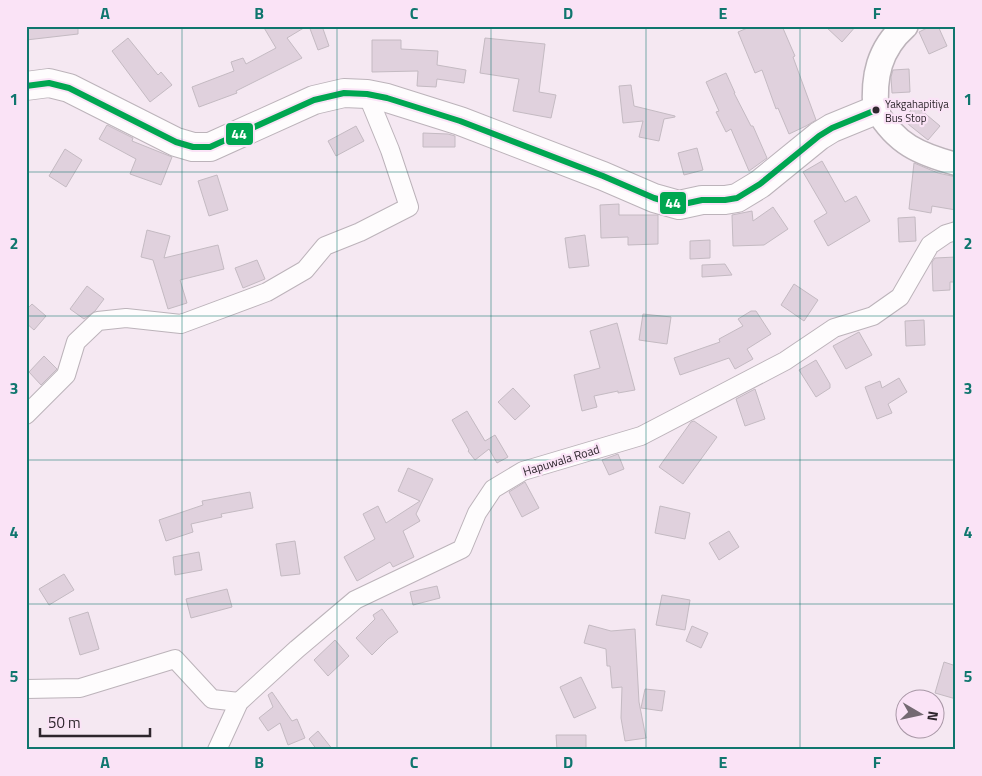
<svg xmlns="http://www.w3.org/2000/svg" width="982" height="776" font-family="'Titillium Web',sans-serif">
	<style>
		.building { fill: #e0d1dd; stroke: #c4bac2 }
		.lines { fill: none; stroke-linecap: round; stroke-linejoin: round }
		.minor-casing { stroke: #bcb3ba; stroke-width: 20 }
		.tertiary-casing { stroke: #bcb3ba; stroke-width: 25 }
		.secondary-casing { stroke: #bcb3ba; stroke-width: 28 }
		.primary-casing { stroke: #bcb3ba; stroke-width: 30 }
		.minor { stroke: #fefcfd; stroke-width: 18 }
		.tertiary { stroke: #fefcfd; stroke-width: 22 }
		.secondary { stroke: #fefcfd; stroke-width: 25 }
		.primary { stroke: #fefcfd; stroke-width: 28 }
		.bus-1-casing { stroke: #fae3f6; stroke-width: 10 }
		.bus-1 { stroke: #00a651; stroke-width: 6 }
		.grid { fill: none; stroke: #0f766e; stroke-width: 1; stroke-opacity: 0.55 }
		.bus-dot { fill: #2e262d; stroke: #fae3f6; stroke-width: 2 }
		.labels { text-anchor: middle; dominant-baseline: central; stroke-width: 4.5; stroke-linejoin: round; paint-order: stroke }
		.bus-label { font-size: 11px; fill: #2e262d; stroke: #fae3f6; text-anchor: start }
		.street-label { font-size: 12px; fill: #2e262d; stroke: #fae3f6 }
		.line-badge { stroke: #fae3f6; stroke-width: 2 }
		.badge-label { font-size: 14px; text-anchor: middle; font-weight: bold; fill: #fff }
		.neatline { fill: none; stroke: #0f766e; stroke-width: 2 }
		.grid-label { font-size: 16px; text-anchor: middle; font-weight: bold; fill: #0f766e }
	</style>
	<rect width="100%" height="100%" fill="#f5e8f2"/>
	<!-- building -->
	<g class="building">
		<path d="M26,26h52v8l-52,6z"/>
		<path d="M263,26h44l-20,12 15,20 -66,33 1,2 -38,14 -7,-20 42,-16 -3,-9 12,-4 3,6 30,-16z"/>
		<path d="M309,26h13l7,20 -11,4z"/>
		<path d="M752,26h30l13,30 -2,1 23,63 -10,6 -17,8 -11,-26 -2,1 -14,-39 -7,3 -17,-41z"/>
		<path d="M825,26h31l-14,16z"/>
		<path d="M931,26h7l9,20 -18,8 -10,-22z"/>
		<path d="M128,38l30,37 3,-3 11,13 -22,17 -38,-51z"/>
		<path d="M485,38l60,6 -6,48 17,3 -5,23 -38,-7 6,-32 -39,-6z"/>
		<path d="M372,40h29v9l37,2 -1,14 29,5 -2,13 -27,-4 -1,8 -19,-1 1,-15 -46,1z"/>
		<path d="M909,69l1,23 -18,1 -1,-16 2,-7z"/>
		<path d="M726,73l9,20h-1l17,33h2l14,32 -18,13 -18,-42 -5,3 -10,-20 3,-1 -13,-29z"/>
		<path d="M631,85l3,21 41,10v1l-11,2 -5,22 -20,-4 4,-16 -20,2 -4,-37z"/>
		<path d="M915,105l25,21 -12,14 -25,-20z"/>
		<path d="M107,125l26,13 -1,3 40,16 -11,28 -31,-11 6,-15 -37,-20z"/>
		<path d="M356,126l8,15 -28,15 -8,-15z"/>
		<path d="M423,133l25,1 7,2v11h-32z"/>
		<path d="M697,148l6,22 -19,5 -6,-22z"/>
		<path d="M65,149l17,11 -16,27 -17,-11z"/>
		<path d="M822,161l23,41 11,-6 14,25 -42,25 -14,-25 13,-8 -24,-41z"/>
		<path d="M914,163l24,10 18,4v33l-24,-4 -1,7 -22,-4z"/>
		<path d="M217,175l11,35 -19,6 -11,-35z"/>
		<path d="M619,204v11h39v29l-30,1v-8l-27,1 -1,-33z"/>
		<path d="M773,207l15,22 -24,16 -31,1 -1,-31 20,-4 1,10z"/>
		<path d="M915,217l1,24 -17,1 -1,-24z"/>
		<path d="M147,230l23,6 -6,22 54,-13 6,24 -44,11 7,23 -19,6 -15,-49 -12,-3z"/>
		<path d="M585,235l4,31 -20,2 -4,-30z"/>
		<path d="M710,240v18l-20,1v-18z"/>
		<path d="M956,257v25h-6v8l-17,1 -1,-29 3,-4z"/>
		<path d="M257,260l8,19 -22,9 -8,-20z"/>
		<path d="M725,264l7,11 -30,2v-12z"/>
		<path d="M794,284l24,16 -14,21 -23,-16z"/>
		<path d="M87,286l17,13 -9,12 -11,8 -14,-10z"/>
		<path d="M32,304l14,12 -12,14 -8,-7v-13z"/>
		<path d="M751,311h5l15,23 -24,15 6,10 -18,10 -6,-11 -49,17 -6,-17 46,-16 -1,-3 24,-13 -5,-7z"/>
		<path d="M643,314l28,3 -4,27 -28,-4z"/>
		<path d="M924,320l1,25 -19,1 -1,-25z"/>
		<path d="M617,323l18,67 -17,3v-2l-24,5 3,11 -15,4 -8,-36 26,-7 -10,-37z"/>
		<path d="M859,332l13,23 -26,14 -13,-23z"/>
		<path d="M44,356l13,13 -16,16 -12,-13z"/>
		<path d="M816,360l14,24v4l-14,9 -17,-27z"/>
		<path d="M899,378l8,14 -19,12 4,9 -15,6 -12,-32 15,-6 2,7z"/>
		<path d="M513,388l17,18 -15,14 -17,-18z"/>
		<path d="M755,389l10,30 -20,7 -9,-27z"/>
		<path d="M467,411l18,30 10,-6 13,22 -11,6 -8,-14 -14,11 -7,-9 1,-1 -17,-30z"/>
		<path d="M694,421l23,16 -34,47 -24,-17 32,-45z"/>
		<path d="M618,454l6,15 -15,6 -7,-15z"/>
		<path d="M408,468l25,11 -17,35 4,7 -17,10 11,26 -21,10 -3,-5 -33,19 -13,-24 31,-18 -12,-25 15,-8 8,17 34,-22 -22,-10z"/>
		<path d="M525,482l14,26 -17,9 -13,-25z"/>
		<path d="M250,492l3,16 -32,6 1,3 -31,7 2,8 -27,9 -7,-21 44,-15 -1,-4z"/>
		<path d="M660,506l30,7 -5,26 -30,-6z"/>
		<path d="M729,531l10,16 -20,13 -10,-17z"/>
		<path d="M295,541l5,33 -19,2 -5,-32z"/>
		<path d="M199,552l3,18 -27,5 -2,-18z"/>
		<path d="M64,574l10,16 -25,15 -10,-16z"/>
		<path d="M437,586l3,12 -27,7 -3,-13z"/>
		<path d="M227,589l5,18 -41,11 -5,-19z"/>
		<path d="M662,595l28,5 -5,30 -29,-5z"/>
		<path d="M382,609l16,23 -10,7 -16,16 -16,-17 19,-19 -2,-4z"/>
		<path d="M88,612l11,37 -19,6 -11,-37z"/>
		<path d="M589,625l22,6 24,-2 4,73 7,36 -21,3 -4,-23 1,-31 -10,1 -2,-22h-3l-1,-17 -22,-6z"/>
		<path d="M692,626l16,7 -7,15 -15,-7z"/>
		<path d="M335,640l14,16 -21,20 -14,-16z"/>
		<path d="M944,662l12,4v33l-21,-6z"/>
		<path d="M581,677l15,31 -22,10 -14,-31z"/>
		<path d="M645,689l20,2 -3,20 -21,-3z"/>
		<path d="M272,692l20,29 5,-2 8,19 -17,7 -8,-22 -12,8 -9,-13 14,-11 -5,-12z"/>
		<path d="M318,731l15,19h-16l-8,-11z"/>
		<path d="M556,735h30v15h-29z"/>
	</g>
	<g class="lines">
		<!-- minor casing -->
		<g class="minor-casing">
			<g id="minor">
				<path d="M26,415l40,-40 10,-33 22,-21 28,-3 55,6 86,-32 38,-22 20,-24 35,-14 49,-25 -19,-57 -23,-56"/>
				<path d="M26,689l54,-1 95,-29 37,40 27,3"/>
				<path d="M217,750l22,-48 58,-53 58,-49 107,-51 15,-36 16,-24 30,-18 118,-35 144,-75 49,-33 39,-12 27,-19 30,-52 16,-11 10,-3"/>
			</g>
		</g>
		<!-- tertiary casing -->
		<g class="tertiary-casing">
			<path id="tertiary" d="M876,110c20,34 43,44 80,54"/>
		</g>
		<!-- secondary casing -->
		<g class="secondary-casing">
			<path id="secondary" d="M876,110c-3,-33 3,-61 29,-84"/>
		</g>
		<!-- primary casing -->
		<g class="primary-casing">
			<path id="primary" d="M26,86l23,-3 20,5 107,54 17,5h17l104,-47 30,-7 23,1 20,4 73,23 143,55 51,22 25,7 23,-5h23l12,-2 23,-14 59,-48 13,-8 44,-18"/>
		</g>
		<!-- minor -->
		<use href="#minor" class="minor"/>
		<!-- tertiary -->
		<use href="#tertiary" class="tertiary"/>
		<!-- secondary -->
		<use href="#secondary" class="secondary"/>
		<!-- primary -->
		<use href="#primary" class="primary"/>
		<!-- bus-1 casing -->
		<g class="bus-1-casing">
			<path id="bus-1" d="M26,86l23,-3 20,5 107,54 17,5h17l104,-47 30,-7 23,1 20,4 73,23 143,55 51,22 25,7 23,-5h23l12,-2 23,-14 59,-48 13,-8 44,-18"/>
		</g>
		<!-- bus-1 -->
		<use href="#bus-1" class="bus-1"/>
	</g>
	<!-- grid -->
	<path class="grid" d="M182,26v724M337,26v724M491,26v724M646,26v724M800,26v724M26,172h930M26,316h930M26,460h930M26,604h930"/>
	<!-- markers -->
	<circle class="bus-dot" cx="876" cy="110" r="4.5"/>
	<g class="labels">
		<!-- bus labels -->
		<g class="bus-label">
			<text x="885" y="104">Yakgahapitiya<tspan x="885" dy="14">Bus Stop</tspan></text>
		</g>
		<!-- street labels -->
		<g class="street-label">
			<text transform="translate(561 460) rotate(-17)">Hapuwala Road</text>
		</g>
	</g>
	<g class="line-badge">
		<rect x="225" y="122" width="29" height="24" rx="5" fill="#00a651"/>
		<rect x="659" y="191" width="28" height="24" rx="5" fill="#00a651"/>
	</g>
	<g class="badge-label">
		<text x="239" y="139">44</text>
		<text x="673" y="208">44</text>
	</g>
	<!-- border -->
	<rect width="982" height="776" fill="none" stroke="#fae3f6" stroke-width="55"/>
	<!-- north arrow -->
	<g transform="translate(920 714) rotate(99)"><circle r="24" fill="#fae3f6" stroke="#a897a6"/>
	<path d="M0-4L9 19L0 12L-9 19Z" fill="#746a72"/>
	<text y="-8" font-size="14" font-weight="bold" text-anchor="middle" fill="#2e262d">N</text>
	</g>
	<!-- scale -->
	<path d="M40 728v8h110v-8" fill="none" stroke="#2e262d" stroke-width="2.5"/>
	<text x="48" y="728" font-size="15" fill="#2e262d" stroke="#fae3f6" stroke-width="4" paint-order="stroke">50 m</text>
	<rect x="28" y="28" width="926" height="720" class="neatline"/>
	<g class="grid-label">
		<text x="105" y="19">A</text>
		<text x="259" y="19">B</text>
		<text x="414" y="19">C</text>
		<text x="568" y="19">D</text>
		<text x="723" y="19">E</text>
		<text x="877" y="19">F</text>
		<text x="14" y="105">1</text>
		<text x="968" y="105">1</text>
		<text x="14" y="249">2</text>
		<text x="968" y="249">2</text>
		<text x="14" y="394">3</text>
		<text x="968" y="394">3</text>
		<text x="14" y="538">4</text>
		<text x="968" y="538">4</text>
		<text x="14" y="682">5</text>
		<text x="968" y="682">5</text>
		<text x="105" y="768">A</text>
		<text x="259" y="768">B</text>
		<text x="414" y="768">C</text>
		<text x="568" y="768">D</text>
		<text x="723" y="768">E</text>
		<text x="877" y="768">F</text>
	</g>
</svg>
